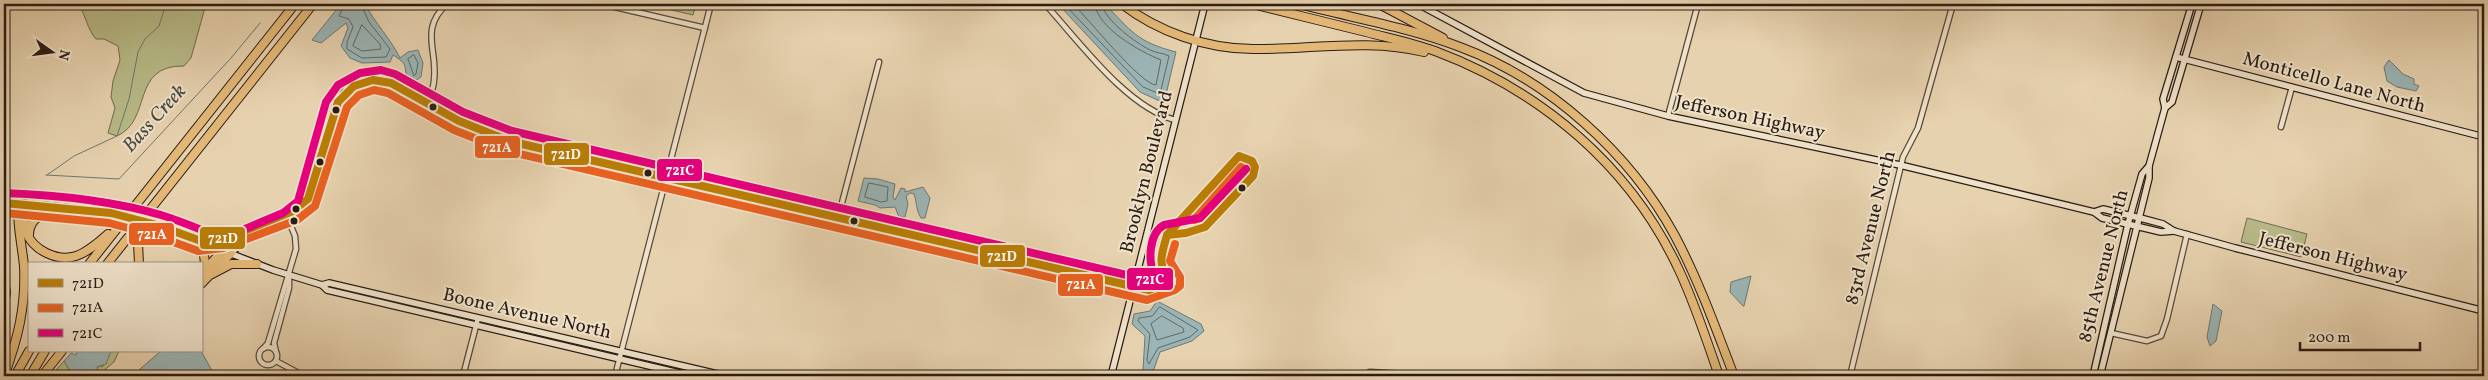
<svg xmlns="http://www.w3.org/2000/svg" width="2488" height="380" font-family="Vollkorn,serif">
	<style>
		.green { fill: #b8bb89; stroke: #706c4e }
		.water { fill: #9bb5b6; stroke: #6d7874 }
		.lines { fill: none; stroke-linecap: round; stroke-linejoin: round }
		.shore { stroke: #626864; stroke-width: 1 }
		.stream { stroke: #6d7874; stroke-width: 1 }
		.street-casing { stroke: #584a39; stroke-width: 7 }
		.secondary-casing { stroke: #291c12; stroke-width: 8 }
		.highway-casing { stroke: #291c12; stroke-width: 10 }
		.street { stroke: #efe2cb; stroke-width: 4.5 }
		.secondary { stroke: #efe2cb; stroke-width: 5.5 }
		.highway { stroke: #e4b978; stroke-width: 8 }
		.secondary-bridge-casing { stroke: #291c12; stroke-width: 8; stroke-linecap: butt }
		.secondary-bridge { stroke: #efe2cb; stroke-width: 5.5 }
		.bus-1-casing { stroke: #efe2cb; stroke-width: 11 }
		.bus-2-casing { stroke: #efe2cb; stroke-width: 11 }
		.bus-3-casing { stroke: #efe2cb; stroke-width: 11 }
		.bus-1 { stroke: #b97d05; stroke-width: 8 }
		.bus-2 { stroke: #e86121; stroke-width: 8 }
		.bus-3 { stroke: #e5007d; stroke-width: 8 }
		.bus-dot { fill: #291c12; stroke: #efe2cb; stroke-width: 2 }
		.labels { text-anchor: middle; dominant-baseline: central; stroke-width: 4; stroke-linejoin: round; paint-order: stroke }
		.street-label { font-size: 19px; fill: #291c12; stroke: #efe2cb }
		.water-label { font-size: 20px; font-style: italic; fill: #4b4a43; stroke: #efe2cb }
		.line-badge { stroke: #efe2cb; stroke-width: 2 }
		.badge-label { font-size: 14px; text-anchor: middle; font-weight: bold; fill: #fff }
	</style>
	<rect width="100%" height="100%" fill="#e7d2af"/>
	<filter id="stains"><feTurbulence type="fractalNoise" baseFrequency=".004" numOctaves="4"/><feColorMatrix values="0 0 0 0 .2 0 0 0 0 .09 0 0 0 0 .02 0 0 0 .5 -.17"/></filter>
	<radialGradient id="worn" r=".72"><stop offset=".6" stop-color="#630" stop-opacity="0"/><stop offset="1" stop-color="#630" stop-opacity=".3"/></radialGradient>
	<!-- green -->
	<g class="green">
		<path d="M78,4h128l-15,54 -7,8c-54,-1 -31,54 -67,70l-9,-3 7,-25 -4,-11 2,-16 7,-21 -2,-14 -14,-7h-8c-9,-10 -10,-24 -18,-35z"/>
		<path d="M646,4h50l-3,11z"/>
		<path d="M2247,218l60,16 -6,23 -60,-15z"/>
		<path d="M111,351h8l-5,11 -12,10 3,4h-6l-2,-9 6,-1z"/>
		<path d="M64,361l9,15h-22z"/>
	</g>
	<!-- water -->
	<g class="water">
		<path d="M341,4h24c10,19 25,34 35,54l8,-6 10,-2 5,13 -2,14 -9,6 -4,-2c-5,-16 1,-16 -15,-26l-3,7 -28,1 -12,-5 -9,-12 7,-18 -2,-5 -25,20 -9,-3z"/>
		<path d="M1058,4h47c26,27 32,38 71,48l-12,51 -24,-11z"/>
		<path d="M2389,60l14,14 11,5v5l5,2 -3,5 -19,-4 -10,-6 -3,-14z"/>
		<path d="M864,178l14,1 17,5 -2,13 2,3 6,-12 4,1v3l18,-5 7,11 -5,20h-4c-5,-8 -4,-15 -7,-24l-4,-1 -4,3 2,8 -3,13h-6l-4,-10 -15,1 -5,-3 -17,-4z"/>
		<path d="M1751,276l-7,30h-1l-13,-14 1,-10z"/>
		<path d="M1157,301l44,23 3,7 -12,10 -32,11 -6,17 -7,4 -4,-3 2,-34 -13,-12 2,-10 16,-3z"/>
		<path d="M2213,304l9,7 -6,30 -6,5 -3,-9z"/>
		<path d="M77,351h34l-5,13 -9,3 2,9h-26l-9,-15 7,-8 5,2z"/>
		<path d="M161,351h40l14,25 -75,-1v-6z"/>
	</g>
	<g class="lines">
		<!-- shore -->
		<g class="shore">
			<path d="M345,4l-6,12 10,3 4,8 -6,15v7l15,9 24,-1 4,-8 -21,-27 -8,-18"/>
			<path d="M1064,4l79,83 17,7 9,-38c-6,-3 -13,-3 -19,-6 -14,-7 -46,-30 -48,-46"/>
			<path d="M1073,4c15,14 67,80 83,81l5,-25c-20,-8 -64,-32 -66,-56"/>
			<path d="M362,25l18,19 1,5 -19,2 -9,-5z"/>
			<path d="M414,55l4,8 -2,11 -2,2 -6,-17z"/>
			<path d="M869,183l19,4 -1,14 -6,1 -16,-5z"/>
			<path d="M1160,307l38,23 -8,7 -32,11 -9,16 -2,-4 3,-26 -12,-13 1,-3 13,-2z"/>
			<path d="M1162,316l21,12 1,4 -27,8 -6,-16z"/>
		</g>
		<!-- stream -->
		<g class="stream">
			<path d="M46,175l73,4 112,-121 29,-35"/>
			<path d="M47,175l27,-19 43,-20 12,-37 9,-47 7,-13 14,-13 7,-22"/>
		</g>
		<!-- street casing -->
		<g class="street-casing">
			<g id="street">
				<path d="M602,4l103,24"/>
				<path d="M1045,4c34,37 81,103 130,116"/>
				<path d="M427,102c3,-7 7,-14 7,-22 4,-29 -15,-51 13,-76"/>
				<path d="M1668,116l30,-112"/>
				<path d="M2281,127l11,-40"/>
				<path d="M838,218l41,-156"/>
				<path d="M2111,333l36,8 14,-5 6,-17 20,-85"/>
				<circle cx="268" cy="356" r="9"/>
				<path d="M264,348l4,-5 28,-94 -1,-13 -9,-22"/>
				<path d="M276,352l-2,-9 15,-55v-10"/>
				<path d="M276,361l28,15"/>
				<path d="M463,376l15,-58"/>
				<path d="M615,376l96,-372"/>
				<path d="M1361,376l9,-4 70,4"/>
				<path d="M1850,376l53,-219 15,-29 35,-124"/>
			</g>
		</g>
		<!-- secondary casing -->
		<g class="secondary-casing">
			<g id="secondary">
				<path d="M1418,4l166,89 84,23 232,49 194,47 8,6 59,14 13,-1"/>
				<path d="M2176,57l308,80"/>
				<path d="M2165,108l7,-6 29,-98"/>
				<path d="M4,203l48,3 59,7"/>
				<path d="M2094,212l9,-3 41,10 19,5 11,7 61,17 249,63"/>
				<path d="M157,225l116,45 49,15 5,5 365,86"/>
				<path d="M203,241l17,-2 20,-6"/>
				<path d="M223,250l21,-19 49,-20 15,-12"/>
				<path d="M231,253c6,-5 11,-11 18,-15 21,-11 43,-12 58,-32l28,-99 9,-14 20,-11 16,-2 11,3 68,38 50,20 624,146"/>
				<path d="M4,273l3,19 -3,22"/>
				<path d="M322,285l7,-2 397,93"/>
				<path d="M1111,376l94,-372"/>
				<path d="M2093,376l35,-152 14,-50 7,-8"/>
				<path d="M2100,376l49,-198v-12l16,-58 -2,-9 29,-95"/>
			</g>
		</g>
		<!-- highway casing -->
		<g class="highway-casing">
			<g id="highway">
				<path d="M1122,4c36,28 85,45 131,45 57,1 114,-11 171,3"/>
				<path d="M1252,4c38,9 76,19 114,28 23,6 47,11 69,19 107,40 196,116 244,219 16,34 28,71 40,106"/>
				<path d="M1299,4c53,14 109,23 161,43 89,33 170,106 215,189 24,45 41,93 59,140"/>
				<path d="M1379,4l64,34"/>
				<path d="M25,204c-1,9 -2,18 1,28 7,18 31,30 50,24 12,-4 23,-14 32,-22"/>
				<path d="M29,235c0,-24 26,-23 44,-26"/>
				<path d="M192,237c9,11 18,21 9,36"/>
				<path d="M89,264l206,-260"/>
				<path d="M107,264l206,-260"/>
				<path d="M139,264l-1,-21 12,-26"/>
				<path d="M204,271l19,-21"/>
				<path d="M212,274l19,-10h26"/>
				<path d="M201,284l30,-31"/>
				<path d="M4,376c14,-37 22,-70 20,-110 -2,-21 -7,-41 -6,-62"/>
				<path d="M15,376l14,-25"/>
				<path d="M30,376l15,-25"/>
				<path d="M42,376l20,-25"/>
			</g>
		</g>
		<!-- street -->
		<use href="#street" class="street"/>
		<!-- secondary -->
		<use href="#secondary" class="secondary"/>
		<!-- highway -->
		<use href="#highway" class="highway"/>
		<!-- secondary-bridge casing -->
		<g class="secondary-bridge-casing">
			<path id="secondary-bridge" d="M111,213l46,12"/>
		</g>
		<!-- secondary-bridge -->
		<use href="#secondary-bridge" class="secondary-bridge"/>
		<!-- bus-1 casing -->
		<g class="bus-1-casing">
			<g id="bus-1">
				<path d="M1239,156l13,5 3,6 -2,9 -48,51 -19,6 -19,2z"/>
				<path d="M4,203l107,10 46,12 44,16 19,-2 24,-8 49,-20 15,-12 30,-97 16,-16 19,-6 18,3 68,38 50,20 640,149 22,-9c-15,-15 -9,-28 -4,-46"/>
			</g>
		</g>
		<!-- bus-2 casing -->
		<g class="bus-2-casing">
			<g id="bus-2">
				<path d="M1241,167l3,2v2l-44,47 -6,2z"/>
				<path d="M4,213l105,10 45,12 44,16 25,-3 74,-28 18,-14 32,-99 12,-12 15,-5 14,3 66,37 53,21 640,149 28,-10 5,-4v-9l-10,-16 5,-17"/>
			</g>
		</g>
		<!-- bus-3 casing -->
		<g class="bus-3-casing">
			<path id="bus-3" d="M4,193c53,2 106,7 157,22 23,7 45,17 68,26l16,-12 38,-16 15,-12 28,-99 12,-17 22,-12 21,-3 14,4 68,38 49,19 636,149 7,-3c-7,-14 -7,-43 9,-52l36,-7 46,-49"/>
		</g>
		<!-- bus-1 -->
		<use href="#bus-1" class="bus-1"/>
		<!-- bus-2 -->
		<use href="#bus-2" class="bus-2"/>
		<!-- bus-3 -->
		<use href="#bus-3" class="bus-3"/>
	</g>
	<!-- markers -->
	<g class="bus-dot">
		<circle cx="433" cy="107" r="4.5"/>
		<circle cx="336" cy="110" r="4.5"/>
		<circle cx="320" cy="162" r="4.5"/>
		<circle cx="648" cy="173" r="4.5"/>
		<circle cx="1242" cy="188" r="4.5"/>
		<circle cx="296" cy="209" r="4.5"/>
		<circle cx="294" cy="221" r="4.5"/>
		<circle cx="854" cy="221" r="4.5"/>
	</g>
	<g class="labels">
		<!-- street labels -->
		<g class="street-label">
			<text transform="translate(2334 83) rotate(15)">Monticello Lane North</text>
			<text transform="translate(1750 118) rotate(12)">Jefferson Highway</text>
			<text transform="translate(1147 172) rotate(-76)">Brooklyn Boulevard</text>
			<text transform="translate(1871 228) rotate(-76)">83rd Avenue North</text>
			<text transform="translate(2333 257) rotate(14)">Jefferson Highway</text>
			<text transform="translate(2104 266) rotate(-76)">85th Avenue North</text>
			<text transform="translate(527 314) rotate(13)">Boone Avenue North</text>
		</g>
		<!-- water labels -->
		<g class="water-label">
			<text transform="translate(155 119) rotate(-48)">Bass Creek</text>
		</g>
	</g>
	<g class="line-badge">
		<rect x="474" y="135" width="47" height="24" rx="5" fill="#e86121"/>
		<rect x="543" y="142" width="47" height="24" rx="5" fill="#b97d05"/>
		<rect x="656" y="158" width="47" height="24" rx="5" fill="#e5007d"/>
		<rect x="128" y="222" width="47" height="24" rx="5" fill="#e86121"/>
		<rect x="199" y="226" width="47" height="24" rx="5" fill="#b97d05"/>
		<rect x="979" y="244" width="47" height="24" rx="5" fill="#b97d05"/>
		<rect x="1126" y="267" width="48" height="24" rx="5" fill="#e5007d"/>
		<rect x="1057" y="273" width="47" height="24" rx="5" fill="#e86121"/>
	</g>
	<g class="badge-label">
		<text x="497" y="152">721A</text>
		<text x="566" y="159">721D</text>
		<text x="680" y="175">721C</text>
		<text x="152" y="239">721A</text>
		<text x="223" y="243">721D</text>
		<text x="1002" y="261">721D</text>
		<text x="1150" y="284">721C</text>
		<text x="1081" y="289">721A</text>
	</g>
	<!-- margin -->
	<rect width="2488" height="380" fill="none" stroke="#e7d2af" stroke-width="20"/>
	<rect x="5" y="5" width="2478" height="370" fill="none" stroke="#291c12" stroke-width="2.5"/>
	<rect x="10" y="10" width="2468" height="360" fill="none" stroke="#291c12"/>
	<!-- legend -->
	<rect x="28" y="262" width="175" height="90" fill="#efe2cb" stroke="#a09381"/>
	<rect x="38" y="279" width="25" height="8" fill="#b97d05" stroke="#a09381"/>
	<text x="72" y="288" font-size="15" fill="#291c12">721D</text>
	<rect x="38" y="304" width="25" height="8" fill="#e86121" stroke="#a09381"/>
	<text x="72" y="312" font-size="15" fill="#291c12">721A</text>
	<rect x="38" y="329" width="25" height="8" fill="#e5007d" stroke="#a09381"/>
	<text x="72" y="338" font-size="15" fill="#291c12">721C</text>
	<!-- north arrow -->
	<g transform="translate(52 52) rotate(104)" stroke="#efe2cb" stroke-width="4" paint-order="stroke">
	<path d="M0-4L9 19L0 12L-9 19Z" fill="#291c12"/>
	<text y="-8" font-size="14" font-weight="bold" text-anchor="middle" fill="#291c12">N</text>
	</g>
	<!-- scale -->
	<path d="M2300 342v8h120v-8" fill="none" stroke="#291c12" stroke-width="2.5"/>
	<text x="2308" y="342" font-size="15" fill="#291c12" stroke="#efe2cb" stroke-width="4" paint-order="stroke">200 m</text>
	<rect width="100%" height="100%" filter="url(#stains)"/>
	<rect width="100%" height="100%" fill="url(#worn)"/>
</svg>
